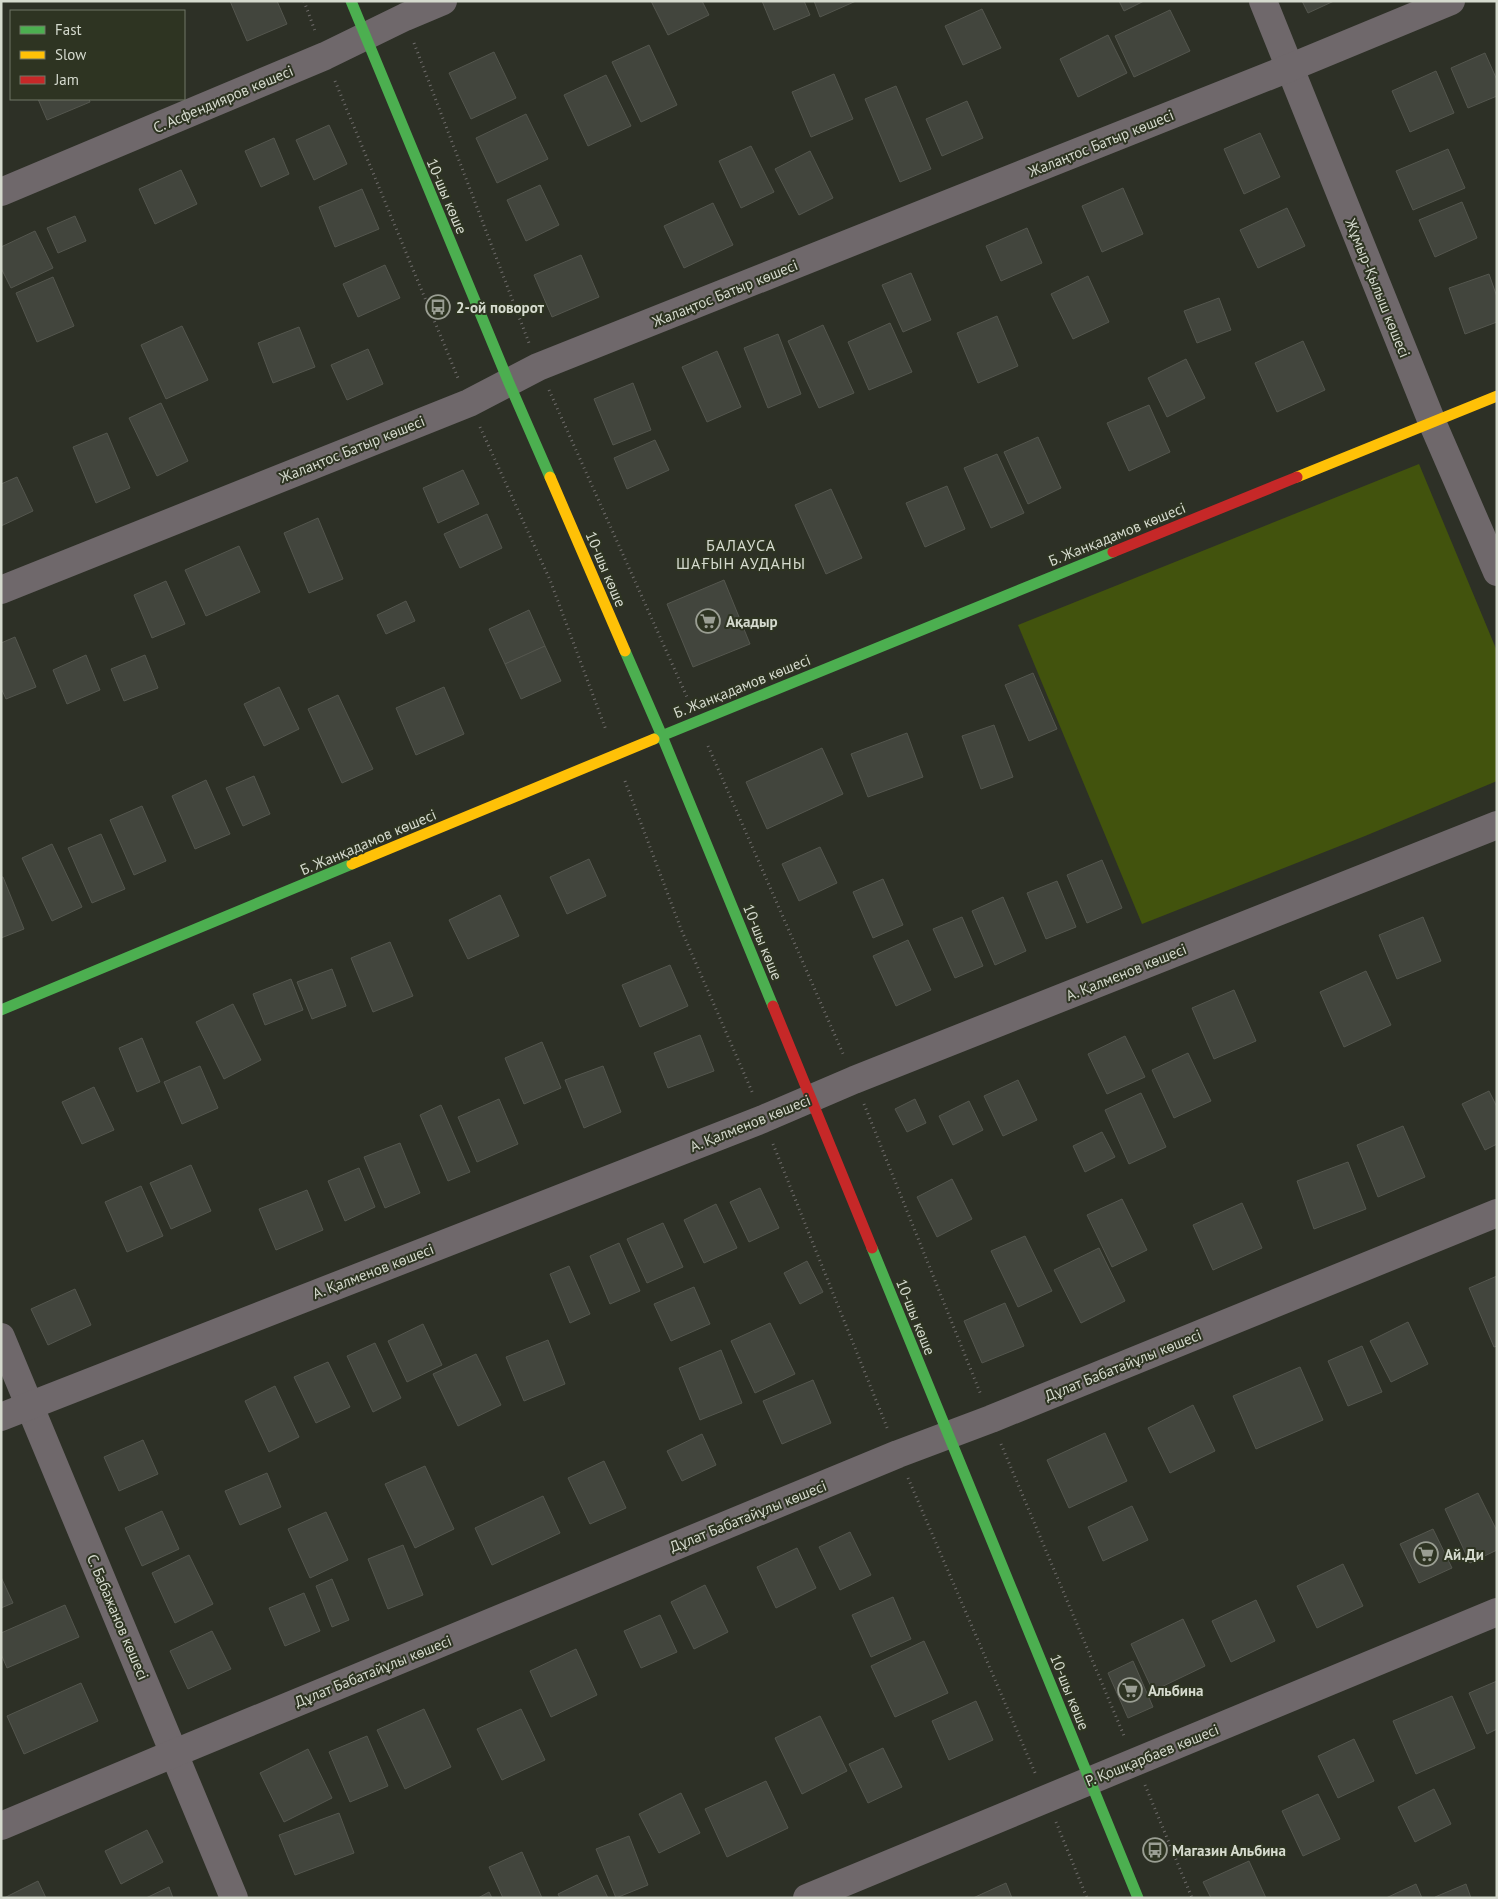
<svg xmlns="http://www.w3.org/2000/svg" width="1498" height="1899" font-family="'PT Sans',sans-serif">
	<style>
		.green { fill: #42530d }
		.building { fill: #42453d; stroke: #54564e }
		.lines { fill: none; stroke-linecap: round; stroke-linejoin: round }
		.path { stroke: #6f6c6b; stroke-width: 3; stroke-dasharray: 1 4; stroke-linecap: butt }
		.street { stroke: #6f686b; stroke-width: 28 }
		.fast { stroke: #4caf50; stroke-width: 11 }
		.slow { stroke: #ffc107; stroke-width: 11 }
		.jam { stroke: #c62828; stroke-width: 11 }
		.labels { text-anchor: middle; dominant-baseline: central; stroke-width: 4; stroke-linejoin: round; paint-order: stroke }
		.street-label { font-size: 15px; fill: #d5dace; stroke: #2e3422 }
		.poi-label { font-size: 15px; font-weight: bold; fill: #d5dace; stroke: #2e3422; text-anchor: start }
		.neighbourhood-label { font-size: 16px; letter-spacing: 1px; fill: #d5dace; stroke: #2e3422 }
	</style>
	<rect width="100%" height="100%" fill="#2d3026"/>
	<!-- green -->
	<path class="green" d="M1419,464l78,187v130l-132,55 -223,88 -124,-299z"/>
	<!-- building -->
	<g class="building">
		<path d="M230,1h47l10,23 -40,17z"/>
		<path d="M651,1h51l7,14 -41,20z"/>
		<path d="M762,1h42l6,14 -36,15z"/>
		<path d="M814,1h42l-36,16z"/>
		<path d="M1119,1h25l-20,10z"/>
		<path d="M1302,1h32l-26,12z"/>
		<path d="M982,9l19,39 -38,17 -18,-39z"/>
		<path d="M1170,10l20,41 -56,26 -19,-41z"/>
		<path d="M1108,35l19,38 -49,24 -18,-38z"/>
		<path d="M649,45l28,60 -36,17 -29,-60z"/>
		<path d="M494,52l22,46 -45,21 -22,-46z"/>
		<path d="M1485,53l12,27v16l-29,12 -17,-40z"/>
		<path d="M1436,71l18,42 -44,19 -18,-41z"/>
		<path d="M834,74l19,45 -42,18 -19,-45z"/>
		<path d="M606,75l25,51 -43,20 -24,-51z"/>
		<path d="M896,86l35,83 -31,13 -35,-83z"/>
		<path d="M38,99h51l1,3 -43,18z"/>
		<path d="M967,101l16,37 -41,18 -16,-37z"/>
		<path d="M526,114l22,45 -51,24 -21,-45z"/>
		<path d="M329,125l18,39 -33,16 -18,-40z"/>
		<path d="M1260,133l20,44 -36,17 -20,-45z"/>
		<path d="M274,138l15,36 -28,13 -16,-36z"/>
		<path d="M751,146l23,46 -33,16 -22,-47z"/>
		<path d="M1448,149l17,39 -52,22 -17,-39z"/>
		<path d="M810,151l23,47 -34,17 -24,-46z"/>
		<path d="M181,170l16,34 -42,20 -16,-35z"/>
		<path d="M540,185l19,40 -33,16 -19,-41z"/>
		<path d="M1123,188l20,46 -41,18 -20,-46z"/>
		<path d="M362,189l17,40 -44,18 -16,-40z"/>
		<path d="M1462,202l15,36 -42,19 -16,-37z"/>
		<path d="M713,203l20,42 -49,23 -20,-42z"/>
		<path d="M1287,208l18,38 -47,22 -18,-38z"/>
		<path d="M75,216l11,25 -28,12 -11,-25z"/>
		<path d="M1027,228l15,35 -41,18 -15,-35z"/>
		<path d="M35,231l18,37 -42,20 -10,-20v-21z"/>
		<path d="M581,255l18,42 -47,20 -18,-42z"/>
		<path d="M385,265l15,33 -42,19 -15,-33z"/>
		<path d="M911,273l20,47 -28,12 -21,-47z"/>
		<path d="M1489,274l8,23v25l-32,12 -16,-46z"/>
		<path d="M1088,276l21,46 -36,17 -22,-45z"/>
		<path d="M53,277l21,49 -37,16 -21,-49z"/>
		<path d="M1219,298l12,32 -34,13 -13,-32z"/>
		<path d="M997,316l21,50 -40,17 -21,-50z"/>
		<path d="M890,323l22,49 -43,18 -21,-48z"/>
		<path d="M823,325l31,68 -35,15 -31,-67z"/>
		<path d="M182,326l26,54 -42,19 -25,-54z"/>
		<path d="M299,327l16,40 -42,16 -15,-40z"/>
		<path d="M778,334l23,60 -33,14 -24,-60z"/>
		<path d="M1303,341l22,49 -48,22 -22,-49z"/>
		<path d="M368,349l15,35 -36,16 -16,-35z"/>
		<path d="M717,351l24,56 -34,15 -25,-55z"/>
		<path d="M1186,359l19,39 -38,19 -19,-39z"/>
		<path d="M633,383l18,47 -38,15 -19,-46z"/>
		<path d="M161,403l27,58 -31,15 -28,-58z"/>
		<path d="M1149,405l21,47 -41,19 -22,-48z"/>
		<path d="M107,433l23,55 -34,15 -23,-56z"/>
		<path d="M1038,437l23,51 -33,16 -24,-52z"/>
		<path d="M655,440l14,30 -42,19 -13,-31z"/>
		<path d="M997,454l27,59 -33,15 -27,-60z"/>
		<path d="M463,470l16,34 -41,19 -15,-35z"/>
		<path d="M17,477l16,34 -32,15v-42z"/>
		<path d="M947,486l18,43 -40,18 -19,-44z"/>
		<path d="M831,489l31,69 -36,16 -31,-69z"/>
		<path d="M487,514l15,34 -42,20 -16,-34z"/>
		<path d="M318,518l25,61 -34,14 -25,-60z"/>
		<path d="M239,546l21,46 -54,24 -21,-46z"/>
		<path d="M724,580l26,64 -57,23 -26,-63z"/>
		<path d="M166,581l19,43 -33,14 -18,-43z"/>
		<path d="M406,601l9,20 -29,13 -9,-19z"/>
		<path d="M529,610l16,36 -40,18 -16,-35z"/>
		<path d="M15,637l21,50 -30,12 -5,-11v-45z"/>
		<path d="M545,646l16,35 -40,18 -16,-35z"/>
		<path d="M86,655l14,35 -33,14 -14,-34z"/>
		<path d="M145,655l13,33 -34,13 -13,-32z"/>
		<path d="M1033,673l24,56 -28,12 -24,-56z"/>
		<path d="M279,687l20,42 -35,17 -20,-42z"/>
		<path d="M444,687l20,47 -48,21 -20,-47z"/>
		<path d="M338,695l35,74 -31,14 -34,-74z"/>
		<path d="M994,725l19,52 -32,12 -19,-53z"/>
		<path d="M907,733l16,44 -55,20 -17,-43z"/>
		<path d="M822,748l21,46 -76,35 -21,-47z"/>
		<path d="M254,776l16,38 -27,12 -17,-38z"/>
		<path d="M206,780l24,54 -35,15 -23,-53z"/>
		<path d="M142,806l24,55 -32,14 -24,-55z"/>
		<path d="M101,834l24,55 -33,14 -24,-55z"/>
		<path d="M52,844l30,63 -30,14 -30,-63z"/>
		<path d="M820,847l17,36 -38,18 -17,-37z"/>
		<path d="M589,859l17,37 -39,18 -17,-37z"/>
		<path d="M1102,860l20,48 -35,15 -20,-48z"/>
		<path d="M1,877h2l21,52 -23,9z"/>
		<path d="M883,879l20,46 -30,13 -20,-46z"/>
		<path d="M1057,881l19,46 -30,12 -19,-46z"/>
		<path d="M500,895l19,41 -51,23 -19,-39z"/>
		<path d="M1003,897l23,54 -31,14 -23,-54z"/>
		<path d="M962,917l21,49 -28,12 -22,-49z"/>
		<path d="M1423,917l18,44 -44,18 -18,-44z"/>
		<path d="M908,940l23,50 -35,16 -23,-50z"/>
		<path d="M390,942l23,54 -40,16 -22,-54z"/>
		<path d="M670,965l18,41 -48,21 -18,-42z"/>
		<path d="M332,969l14,37 -34,13 -15,-37z"/>
		<path d="M1366,971l25,54 -47,22 -24,-55z"/>
		<path d="M291,979l12,31 -38,15 -12,-31z"/>
		<path d="M1234,990l22,51 -42,18 -22,-51z"/>
		<path d="M233,1004l28,56 -37,19 -28,-57z"/>
		<path d="M700,1035l14,36 -46,17 -14,-35z"/>
		<path d="M1125,1036l20,41 -38,17 -19,-40z"/>
		<path d="M142,1038l18,44 -23,10 -18,-44z"/>
		<path d="M542,1042l19,46 -37,16 -19,-46z"/>
		<path d="M1188,1053l23,48 -37,17 -22,-48z"/>
		<path d="M200,1066l18,42 -36,16 -18,-42z"/>
		<path d="M603,1066l18,46 -37,16 -19,-48z"/>
		<path d="M1018,1080l19,40 -34,16 -19,-40z"/>
		<path d="M94,1087l20,43 -32,14 -20,-42z"/>
		<path d="M1489,1091l8,16v37l-12,6 -23,-46z"/>
		<path d="M1141,1093l25,54 -37,17 -24,-54z"/>
		<path d="M499,1099l19,45 -41,18 -19,-45z"/>
		<path d="M915,1099l11,24 -19,9 -12,-23z"/>
		<path d="M969,1101l14,29 -30,15 -14,-29z"/>
		<path d="M441,1105l29,67 -22,9 -28,-66z"/>
		<path d="M1403,1126l22,51 -47,20 -21,-52z"/>
		<path d="M1102,1132l13,25 -30,15 -12,-26z"/>
		<path d="M400,1143l20,50 -35,15 -21,-51z"/>
		<path d="M1348,1162l18,47 -52,20 -17,-48z"/>
		<path d="M191,1165l20,46 -40,18 -21,-46z"/>
		<path d="M359,1168l16,39 -30,14 -17,-40z"/>
		<path d="M952,1179l20,40 -35,18 -20,-40z"/>
		<path d="M141,1186l22,50 -36,16 -22,-50z"/>
		<path d="M760,1188l19,40 -30,14 -19,-40z"/>
		<path d="M307,1190l16,40 -47,20 -17,-41z"/>
		<path d="M1122,1199l25,51 -35,17 -25,-52z"/>
		<path d="M1242,1203l20,45 -49,22 -20,-45z"/>
		<path d="M716,1204l21,44 -33,15 -20,-43z"/>
		<path d="M663,1223l20,44 -36,16 -20,-44z"/>
		<path d="M1025,1236l27,55 -34,16 -27,-56z"/>
		<path d="M619,1243l21,48 -30,13 -20,-48z"/>
		<path d="M1099,1248l26,53 -44,22 -27,-53z"/>
		<path d="M807,1261l16,31 -23,12 -16,-31z"/>
		<path d="M569,1266l21,48 -20,9 -20,-49z"/>
		<path d="M1497,1276v70l-3,1 -25,-59z"/>
		<path d="M694,1287l16,37 -39,17 -17,-37z"/>
		<path d="M75,1289l16,36 -43,20 -17,-36z"/>
		<path d="M1005,1303l19,43 -42,17 -18,-42z"/>
		<path d="M1408,1322l20,42 -37,18 -21,-41z"/>
		<path d="M770,1323l25,51 -40,19 -24,-52z"/>
		<path d="M423,1324l19,41 -35,17 -19,-41z"/>
		<path d="M548,1340l17,44 -41,17 -18,-44z"/>
		<path d="M375,1343l26,55 -28,14 -26,-56z"/>
		<path d="M1362,1346l20,46 -34,14 -20,-45z"/>
		<path d="M721,1350l21,53 -42,17 -21,-52z"/>
		<path d="M476,1354l25,51 -43,21 -25,-52z"/>
		<path d="M328,1362l22,45 -34,16 -22,-46z"/>
		<path d="M1300,1367l23,53 -67,29 -23,-53z"/>
		<path d="M813,1380l18,43 -49,21 -19,-43z"/>
		<path d="M275,1386l24,51 -30,15 -24,-51z"/>
		<path d="M1193,1405l22,46 -45,22 -22,-45z"/>
		<path d="M1105,1433l22,48 -58,27 -22,-48z"/>
		<path d="M702,1434l14,31 -34,16 -15,-30z"/>
		<path d="M143,1440l15,34 -39,17 -15,-34z"/>
		<path d="M604,1461l22,47 -36,16 -22,-46z"/>
		<path d="M425,1466l29,63 -39,19 -30,-64z"/>
		<path d="M267,1473l14,34 -41,18 -15,-34z"/>
		<path d="M1478,1493l19,38v19l-27,13 -25,-54z"/>
		<path d="M543,1496l17,37 -68,32 -17,-37z"/>
		<path d="M1132,1506l16,34 -45,21 -15,-34z"/>
		<path d="M162,1511l17,38 -37,17 -17,-38z"/>
		<path d="M326,1512l22,48 -38,18 -22,-49z"/>
		<path d="M1433,1529l19,39 -33,15 -19,-39z"/>
		<path d="M850,1532l21,43 -31,15 -21,-43z"/>
		<path d="M403,1545l20,50 -35,14 -20,-50z"/>
		<path d="M797,1548l19,40 -40,20 -19,-41z"/>
		<path d="M189,1555l24,49 -38,19 -23,-50z"/>
		<path d="M1343,1564l20,42 -46,22 -20,-42z"/>
		<path d="M1,1577l12,26 -12,5z"/>
		<path d="M332,1579l17,41 -17,7 -16,-41z"/>
		<path d="M705,1585l23,47 -34,17 -23,-47z"/>
		<path d="M304,1593l16,38 -35,15 -16,-38z"/>
		<path d="M893,1597l18,42 -40,18 -19,-42z"/>
		<path d="M1256,1600l19,41 -44,21 -19,-41z"/>
		<path d="M65,1605l14,32 -72,31 -6,-14v-21z"/>
		<path d="M660,1615l17,37 -36,16 -17,-37z"/>
		<path d="M1183,1619l22,47 -52,25 -22,-47z"/>
		<path d="M212,1631l19,38 -43,20 -18,-38z"/>
		<path d="M924,1641l24,52 -53,24 -24,-51z"/>
		<path d="M576,1649l21,46 -46,22 -21,-46z"/>
		<path d="M1133,1661l20,46 -25,11 -20,-45z"/>
		<path d="M1497,1681v48l-10,5 -18,-41z"/>
		<path d="M81,1683l17,38 -74,33 -17,-38z"/>
		<path d="M1452,1696l23,52 -59,26 -23,-53z"/>
		<path d="M976,1701l17,39 -44,20 -17,-39z"/>
		<path d="M424,1709l27,58 -46,22 -28,-59z"/>
		<path d="M521,1709l24,51 -43,20 -25,-51z"/>
		<path d="M820,1716l27,55 -45,23 -27,-56z"/>
		<path d="M367,1736l21,50 -38,16 -21,-50z"/>
		<path d="M1354,1739l20,42 -36,17 -20,-42z"/>
		<path d="M883,1748l19,39 -34,16 -19,-39z"/>
		<path d="M308,1749l24,49 -48,24 -24,-49z"/>
		<path d="M766,1781l22,47 -61,29 -22,-48z"/>
		<path d="M1434,1789l17,35 -36,18 -17,-35z"/>
		<path d="M681,1793l19,40 -41,20 -20,-39z"/>
		<path d="M1318,1794l22,45 -37,17 -21,-45z"/>
		<path d="M339,1813l15,40 -59,22 -16,-40z"/>
		<path d="M147,1830l16,32 -42,22 -16,-33z"/>
		<path d="M629,1836l19,49 -32,13 -20,-49z"/>
		<path d="M522,1852l20,46h-39l-14,-31z"/>
		<path d="M1249,1861l17,37h-55l-8,-16z"/>
		<path d="M597,1875l11,23h-48l-2,-4z"/>
		<path d="M38,1881l8,17h-42z"/>
		<path d="M1006,1883l6,15h-39z"/>
		<path d="M1416,1884l6,14h-36z"/>
		<path d="M1466,1884l5,14h-36v-1z"/>
		<path d="M169,1887l4,11h-27z"/>
		<path d="M489,1892l3,6h-14z"/>
	</g>
	<g class="lines">
		<!-- path -->
		<g class="path">
			<path d="M304,1l11,30"/>
			<path d="M414,43l115,300"/>
			<path d="M335,81l123,297"/>
			<path d="M549,390l138,307"/>
			<path d="M480,427l70,153 56,150"/>
			<path d="M708,746l136,310"/>
			<path d="M625,781l56,148 72,165"/>
			<path d="M864,1104l117,291"/>
			<path d="M773,1144l115,286"/>
			<path d="M1001,1444l124,294"/>
			<path d="M908,1478l128,297"/>
			<path d="M1145,1785l47,113"/>
			<path d="M1056,1822l31,76"/>
		</g>
		<!-- street -->
		<g class="street">
			<path d="M1263,1l169,421 65,150"/>
			<path d="M1,192l324,-136 80,-39 38,-16"/>
			<path d="M1,590l468,-187 69,-36 751,-299 162,-67"/>
			<path d="M1,1337l233,561"/>
			<path d="M1,1417l762,-298 91,-39 643,-255"/>
			<path d="M1,1826l174,-73 723,-299 93,-35 506,-206"/>
			<path d="M807,1898l690,-286"/>
		</g>
		<!-- fast -->
		<g class="fast">
			<path d="M351,1l158,382 41,94"/>
			<path d="M625,651l37,85 111,270"/>
			<path d="M654,739l459,-187"/>
			<path d="M1,1010l351,-146"/>
			<path d="M872,1248l266,650"/>
		</g>
		<!-- slow -->
		<g class="slow">
			<path d="M550,477l75,174"/>
			<path d="M1297,477l200,-81"/>
			<path d="M352,864l302,-125"/>
		</g>
		<!-- jam -->
		<g class="jam">
			<path d="M1113,552l184,-75"/>
			<path d="M773,1006l99,242"/>
		</g>
	</g>
	<!-- icons -->
	<defs>
		<g id="bus-ring" transform="scale(1.25)"><circle r="9.5" fill="#2e3422" stroke="#9a9e93" stroke-width="1.5"/><path d="M-5-6H5V4H4V6H2V4H-2V6H-4V4H-5ZM-3.5-4V0h7V-4ZM-3.5 1.2v1.5H-2V1.2ZM2 1.2v1.5H3.5V1.2Z" fill="#9a9e93"/></g>
		<g id="supermarket-ring" transform="scale(1.25)"><circle r="9.5" fill="#2e3422" stroke="#9a9e93" stroke-width="1.5"/><path d="M-6-5.5h2.5l.6 2H6L4.5 2H-2.5L-4.4-4H-6ZM-1.5 3.2a1.3 1.3 0 1 0 .1 0ZM3 3.2a1.3 1.3 0 1 0 .1 0Z" fill="#9a9e93"/></g>
	</defs>
	<g fill-rule="evenodd">
		<use href="#bus-ring" x="438" y="307"/>
		<use href="#supermarket-ring" x="708" y="621"/>
		<use href="#supermarket-ring" x="1426" y="1554"/>
		<use href="#supermarket-ring" x="1130" y="1690"/>
		<use href="#bus-ring" x="1155" y="1850"/>
	</g>
	<g class="labels">
		<!-- street labels -->
		<g class="street-label">
			<text transform="translate(223 99) rotate(-23)">С. Асфендияров көшесі</text>
			<text transform="translate(1101 143) rotate(-22)">Жалаңтос Батыр көшесі</text>
			<text transform="translate(447 196) rotate(67)">10-шы көше</text>
			<text transform="translate(1378 288) rotate(68)">Жұмыр-Қылыш көшесі</text>
			<text transform="translate(725 293) rotate(-22)">Жалаңтос Батыр көшесі</text>
			<text transform="translate(352 449) rotate(-22)">Жалаңтос Батыр көшесі</text>
			<text transform="translate(1117 534) rotate(-22)">Б. Жанқадамов көшесі</text>
			<text transform="translate(606 569) rotate(67)">10-шы көше</text>
			<text transform="translate(742 686) rotate(-22)">Б. Жанқадамов көшесі</text>
			<text transform="translate(368 842) rotate(-23)">Б. Жанқадамов көшесі</text>
			<text transform="translate(763 942) rotate(68)">10-шы көше</text>
			<text transform="translate(1126 972) rotate(-22)">А. Қалменов көшесі</text>
			<text transform="translate(750 1123) rotate(-22)">А. Қалменов көшесі</text>
			<text transform="translate(373 1271) rotate(-21)">А. Қалменов көшесі</text>
			<text transform="translate(916 1317) rotate(68)">10-шы көше</text>
			<text transform="translate(1123 1365) rotate(-22)">Дұлат Бабатайұлы көшесі</text>
			<text transform="translate(748 1516) rotate(-22)">Дұлат Бабатайұлы көшесі</text>
			<text transform="translate(118 1617) rotate(67)">С. Бабажанов көшесі</text>
			<text transform="translate(373 1671) rotate(-22)">Дұлат Бабатайұлы көшесі</text>
			<text transform="translate(1070 1692) rotate(68)">10-шы көше</text>
			<text transform="translate(1152 1755) rotate(-22)">Р. Қошқарбаев көшесі</text>
		</g>
		<!-- poi labels -->
		<g class="poi-label">
			<text x="456" y="307">2-ой поворот</text>
			<text x="726" y="621">Ақадыр</text>
			<text x="1444" y="1554">Ай.Ди</text>
			<text x="1148" y="1690">Альбина</text>
			<text x="1172" y="1850">Магазин Альбина</text>
		</g>
		<!-- neighbourhood labels -->
		<g class="neighbourhood-label">
			<text x="741" y="545">БАЛАУСА<tspan x="741" dy="18">ШАҒЫН АУДАНЫ</tspan></text>
		</g>
	</g>
	<!-- border -->
	<rect width="1498" height="1899" fill="none" stroke="#d5dace" stroke-width="5"/>
	<!-- legend -->
	<rect x="10" y="10" width="175" height="90" fill="#2e3422" stroke="#717667"/>
	<rect x="20" y="26" width="25" height="8" fill="#4caf50" stroke="#717667"/>
	<text x="55" y="35" font-size="15" fill="#d5dace">Fast</text>
	<rect x="20" y="51" width="25" height="8" fill="#ffc107" stroke="#717667"/>
	<text x="55" y="60" font-size="15" fill="#d5dace">Slow</text>
	<rect x="20" y="76" width="25" height="8" fill="#c62828" stroke="#717667"/>
	<text x="55" y="85" font-size="15" fill="#d5dace">Jam</text>
</svg>
